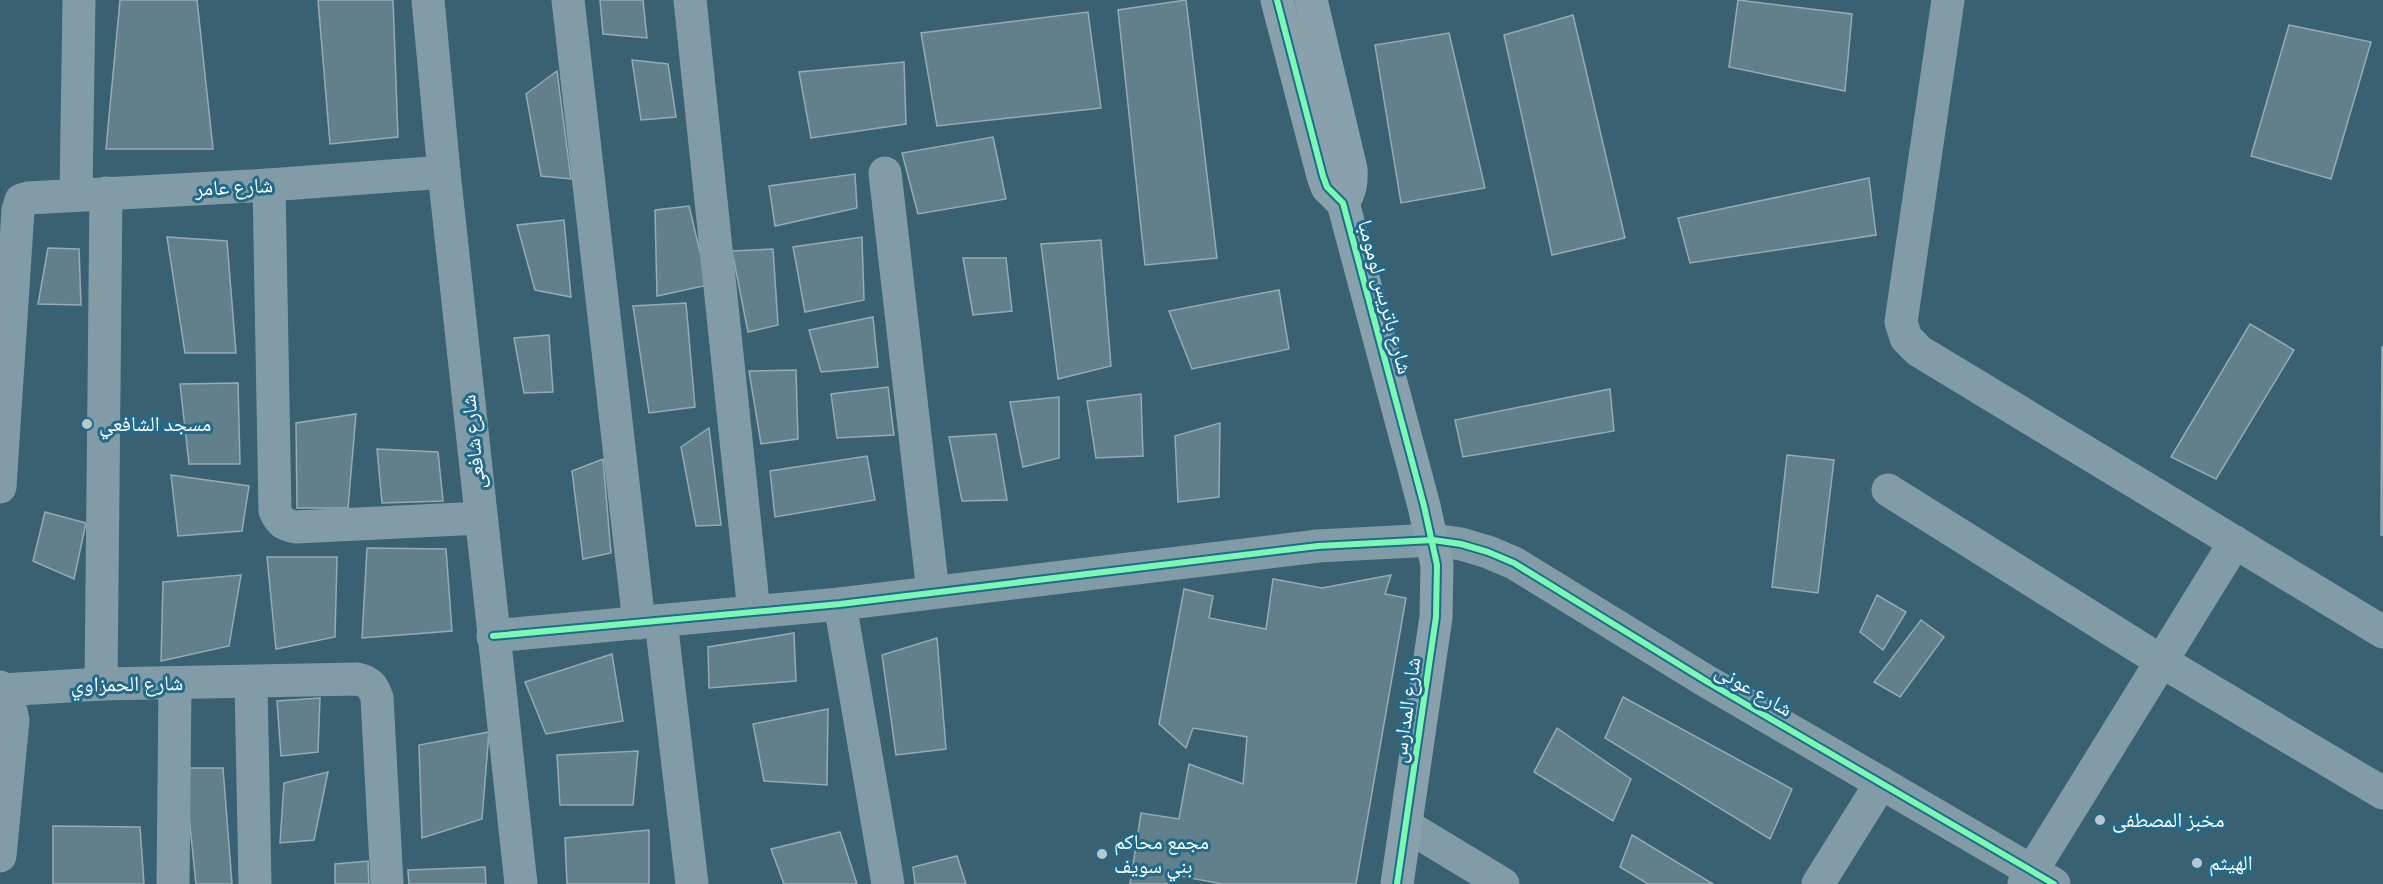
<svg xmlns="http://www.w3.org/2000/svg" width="2383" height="884" font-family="'Source Sans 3','Noto Naskh Arabic',sans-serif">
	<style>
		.building { fill: #62808c; stroke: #95abb5; stroke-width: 1.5 }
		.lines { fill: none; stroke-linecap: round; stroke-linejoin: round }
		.street { stroke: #819ca7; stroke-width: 33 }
		.secondary { stroke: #89a1ac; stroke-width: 33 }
		.cycleway-casing { stroke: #226a8a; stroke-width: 10 }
		.cycleway { stroke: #7af9b4; stroke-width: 6 }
		.poi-dot { fill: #bac8ce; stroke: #226a8a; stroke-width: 2 }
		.labels { text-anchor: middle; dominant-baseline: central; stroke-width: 6; stroke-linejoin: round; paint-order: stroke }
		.street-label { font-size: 21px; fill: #fff; stroke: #226a8a }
		.poi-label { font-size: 21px; fill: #fff; stroke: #226a8a; text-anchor: start }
	</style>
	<rect width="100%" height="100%" fill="#3a6172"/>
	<!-- building -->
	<g class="building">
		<path d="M120,0h77l16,149h-107z"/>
		<path d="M318,0h75l5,137 -68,7z"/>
		<path d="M600,0h43l4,38 -44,-4z"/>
		<path d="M1186,0l31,258 -72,7 -27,-255z"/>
		<path d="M1738,0l114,14 -7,77 -116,-24z"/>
		<path d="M1088,12l13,96 -164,18 -16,-93z"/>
		<path d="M1573,15l52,223 -73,17 -48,-220z"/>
		<path d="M2289,25l82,17 -40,137 -80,-23z"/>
		<path d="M1449,33l36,155 -84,15 -26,-158z"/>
		<path d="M632,60l36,4 8,53 -35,3z"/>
		<path d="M904,62l2,62 -95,14 -12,-66z"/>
		<path d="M557,71l14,108 -30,-3 -15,-82z"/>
		<path d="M993,137l13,62 -88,15 -16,-61z"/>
		<path d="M855,174l2,34 -82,18 -6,-40z"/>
		<path d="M1869,178l7,57 -186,28 -12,-45z"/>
		<path d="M689,206l19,79 -51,11 -2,-86z"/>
		<path d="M564,220l7,77 -36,-7 -18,-65z"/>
		<path d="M167,237l60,4 9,112h-51z"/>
		<path d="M862,237l2,63 -59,12 -12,-65z"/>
		<path d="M1101,240l10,126 -53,13 -17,-135z"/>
		<path d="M48,248l31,1 2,56 -43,-1z"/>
		<path d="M773,249l5,76 -30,7 -16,-81z"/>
		<path d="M963,258h43l6,53 -39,4z"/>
		<path d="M1279,290l10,59 -97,20 -23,-58z"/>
		<path d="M686,303l9,104 -46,6 -16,-107z"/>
		<path d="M873,317l5,50 -57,5 -12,-42z"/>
		<path d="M2250,324l44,26 -78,129 -45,-22z"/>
		<path d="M549,335l4,57 -29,1 -10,-55z"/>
		<path d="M2382,347h1v188h-2z"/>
		<path d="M796,370l2,69 -37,5 -12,-73z"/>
		<path d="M238,383l2,81h-51l-9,-80z"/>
		<path d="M888,387l6,48 -57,3 -6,-44z"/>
		<path d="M1610,389l4,42 -151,26 -8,-37z"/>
		<path d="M1141,394l2,62 -47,2 -9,-57z"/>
		<path d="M1059,397v61l-36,9 -13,-65z"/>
		<path d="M356,414l-8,94h-51l-1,-85z"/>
		<path d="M1220,423l-1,74 -41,5 -3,-66z"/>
		<path d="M709,428l12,97 -25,1 -15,-79z"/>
		<path d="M996,434l11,66 -45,1 -13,-64z"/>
		<path d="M377,449l61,3 5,49 -61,2z"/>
		<path d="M1787,455l47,5 -16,133 -46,-6z"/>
		<path d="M867,456l8,44 -100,17 -5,-46z"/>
		<path d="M603,459l8,94 -28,6 -11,-88z"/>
		<path d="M171,475l78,11 -7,45 -64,5z"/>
		<path d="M45,512l41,11 -12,56 -41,-18z"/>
		<path d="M367,548l79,1 6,82 -90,7z"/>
		<path d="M267,557h70l-2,80 -59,12z"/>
		<path d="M241,575l-12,71 -68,15 2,-79z"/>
		<path d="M1391,575l-6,19 21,4 -50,286h-134l-52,-10 -3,10h-37l11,-71 38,6 10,-55 54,20 4,-47 -54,-9 -7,20 -27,-24 25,-135 29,7 -4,22 57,11 7,-50 49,9z"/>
		<path d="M1877,595l29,17 -23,38 -23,-18z"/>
		<path d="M1921,620l23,17 -44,60 -26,-15z"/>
		<path d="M794,633l2,48 -87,7 -1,-41z"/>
		<path d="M937,638l9,111 -50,6 -14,-100z"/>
		<path d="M612,654l11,67 -77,13 -21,-52z"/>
		<path d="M1623,697l169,92 -22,50 -165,-101z"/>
		<path d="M320,698l-2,54 -37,4 -4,-55z"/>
		<path d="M828,709l-1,76 -63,-4 -11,-57z"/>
		<path d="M1557,728l74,51 -18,42 -79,-49z"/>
		<path d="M489,732l-7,87 -60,19 -3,-93z"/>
		<path d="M638,751l-5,54h-73l-3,-50z"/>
		<path d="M184,768h39l9,116h-36z"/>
		<path d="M328,772l-14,68 -34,3 4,-60z"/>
		<path d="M53,826l87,1 4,57h-91z"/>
		<path d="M649,830v54h-82l-2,-46z"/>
		<path d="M840,832l17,52h-73l-13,-35z"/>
		<path d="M1632,835l81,49h-65l-28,-17z"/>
		<path d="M957,856l9,28h-51l-2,-17z"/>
		<path d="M368,861l1,23h-34v-20z"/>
		<path d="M485,867l1,17h-77l-1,-14z"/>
	</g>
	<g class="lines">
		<!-- street -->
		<g class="street">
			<path d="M428,0l16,172 77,712"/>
			<path d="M568,0l71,623"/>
			<path d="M690,0l64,612"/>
			<path d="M1948,0l-47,322 5,16 13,13 464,281"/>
			<path d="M885,173l48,419"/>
			<path d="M269,185l6,326c5,11 9,14 21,16l185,-9"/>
			<path d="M76,195l3,-195"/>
			<path d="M0,487l18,-277 3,-10 7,-2 241,-13 175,-13"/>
			<path d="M1888,490l273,171 222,132"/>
			<path d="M840,604l48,280"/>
			<path d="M661,621l31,263"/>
			<path d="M493,636l347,-32 478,-58 115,-6 28,4 27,8 26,11 192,118 348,203"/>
			<path d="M251,682l4,202"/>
			<path d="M101,684l5,-491"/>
			<path d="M0,687l8,12 5,21 -13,136"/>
			<path d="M2,690l99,-6 256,-5c13,3 16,7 20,19l10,186"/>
			<path d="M1407,826l96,58"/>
			<path d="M173,884l2,-201"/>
			<path d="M1818,884l63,-101"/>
			<path d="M2024,884l211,-342"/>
		</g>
		<!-- secondary -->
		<g class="secondary">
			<path d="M1277,0l46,176 4,11 16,16 81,303 13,59 -1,52 -39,267"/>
			<path d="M1311,0l40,169c1,14 -1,23 -8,34"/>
		</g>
		<!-- cycleway casing -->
		<g class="cycleway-casing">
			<g id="cycleway">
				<path d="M1277,0l46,176 4,11 16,16 81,303 13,59 -1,52 -39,267"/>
				<path d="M493,636l347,-32 478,-58 115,-6 28,4 27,8 26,11 192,118 348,203"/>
			</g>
		</g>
		<!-- cycleway -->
		<use href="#cycleway" class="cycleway"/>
	</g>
	<!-- markers -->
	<g class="poi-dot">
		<circle cx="87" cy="424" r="6"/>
		<circle cx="2100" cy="820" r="6"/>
		<circle cx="1102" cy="854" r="6"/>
		<circle cx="2197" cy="863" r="6"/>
	</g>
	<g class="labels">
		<!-- street labels -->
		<g class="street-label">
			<text transform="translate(234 187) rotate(-3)">شارع عامر</text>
			<text transform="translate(1385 297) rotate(75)">شارع باتريس لومومبا</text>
			<text transform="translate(473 442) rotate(-96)">شارع شافعى</text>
			<text transform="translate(127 684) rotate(-1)">شارع الحمزاوي</text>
			<text transform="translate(1754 690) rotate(30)">شارع عونى</text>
			<text transform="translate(1406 710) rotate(-82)">شارع المدارس</text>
		</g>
		<!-- poi labels -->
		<g class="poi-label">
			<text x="99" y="424">مسجد الشافعي</text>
			<text x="2112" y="820">مخبز المصطفى</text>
			<text x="1114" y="842">مجمع محاكم<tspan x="1114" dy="24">بني سويف</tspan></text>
			<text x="2209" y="863">الهيثم</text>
		</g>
	</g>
</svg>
